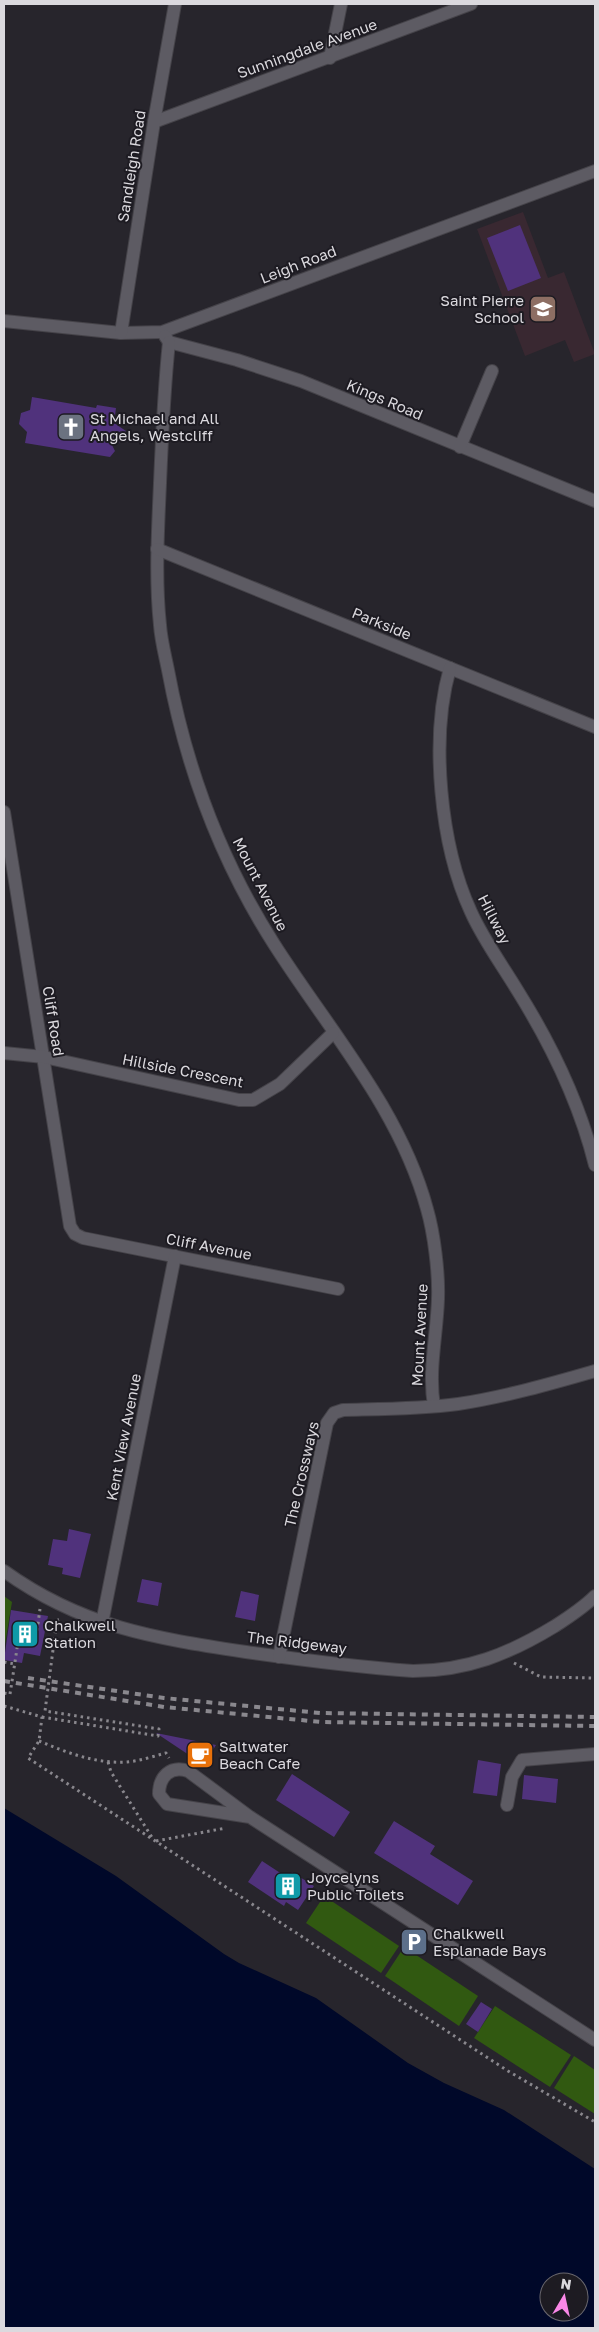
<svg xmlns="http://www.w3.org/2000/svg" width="599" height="2332" font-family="'Golos Text',sans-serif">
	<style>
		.education { fill: #392831 }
		.green { fill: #315911 }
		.water { fill: #000829; fill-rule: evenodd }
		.building { fill: #50327c }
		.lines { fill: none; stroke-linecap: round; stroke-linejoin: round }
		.minor-casing { stroke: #454349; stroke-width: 14 }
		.path { stroke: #89878d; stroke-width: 3; stroke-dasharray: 2.5 4; stroke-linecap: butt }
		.minor { stroke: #5d5b63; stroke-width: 12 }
		.rail { stroke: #8a888e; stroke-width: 4; stroke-dasharray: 6 6; stroke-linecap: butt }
		.path-bridge { stroke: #89878d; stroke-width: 3; stroke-dasharray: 2.5 4; stroke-linecap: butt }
		.labels { text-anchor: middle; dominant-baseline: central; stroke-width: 4; stroke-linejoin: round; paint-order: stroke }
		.street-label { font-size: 15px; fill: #dbd9de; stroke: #1d1b22 }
		.poi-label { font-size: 15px; fill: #dbd9de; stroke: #1d1b22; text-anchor: start }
	</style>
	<rect width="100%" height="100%" fill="#27252c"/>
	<!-- education -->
	<path class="education" d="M523,212l25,66 16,-6 31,82 -21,8 -9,-22 -40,16 -48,-127z"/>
	<!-- green -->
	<g class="green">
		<path d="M4,1596l8,6 -8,48z"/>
		<path d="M324,1896l75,50 -18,27 -75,-50z"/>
		<path d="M404,1947l74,49 -19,30 -74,-50z"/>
		<path d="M495,2006l76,49 -21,32 -76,-49z"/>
		<path d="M574,2056l21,14v44l-41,-26z"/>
	</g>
	<!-- water -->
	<path class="water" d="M4,1808l112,68 108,78 15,9 77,35 92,65 36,20 60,27 91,59v159h-591zM549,2282h30v30h-30z"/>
	<!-- building -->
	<g class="building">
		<path d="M520,225l21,53 -33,13 -21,-53z"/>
		<path d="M32,397l64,11 1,-3 19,3 -2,15 12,8 -3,10 -11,4 3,6 -5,6 -85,-14 2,-11 -8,-8 2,-11 9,-3z"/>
		<path d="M69,1529l22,5 -11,44 -18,-4 1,-6 -15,-3 5,-26 14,2z"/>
		<path d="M142,1579l20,4 -4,23 -21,-4z"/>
		<path d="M241,1591l18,4 -4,26 -20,-4z"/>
		<path d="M11,1610l37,6 -8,40 -16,-3 -2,10 -18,-3z"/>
		<path d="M156,1733l60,12 -12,20z"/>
		<path d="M478,1760l23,4 -4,32 -24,-3z"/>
		<path d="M292,1774l58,38 -16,25 -58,-37z"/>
		<path d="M524,1775l34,4 -2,24 -34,-4z"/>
		<path d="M394,1821l41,25 -5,8 43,27 -15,24 -84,-52z"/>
		<path d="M262,1861l26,17 4,-6 22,14 -16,24 -12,-8 -2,4 -36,-24z"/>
		<path d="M481,2002l11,7 -14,23 -12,-8z"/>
	</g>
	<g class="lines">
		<!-- minor casing -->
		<g class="minor-casing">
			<g id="minor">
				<path d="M330,58l11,-54"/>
				<path d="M154,122l317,-118"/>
				<path d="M4,321l117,12 41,-1 433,-161"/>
				<path d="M121,333l33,-211 21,-118"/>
				<path d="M165,336l4,6 68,18 64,21 294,120"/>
				<path d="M169,342c-5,47 -7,94 -9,141 -2,47 -5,95 0,142 1,15 5,30 8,45 18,97 53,191 106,274 54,85 126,165 153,265 7,24 12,64 11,90 -1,35 -10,72 -4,107"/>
				<path d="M460,447l32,-76"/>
				<path d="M157,549l438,178"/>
				<path d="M450,668c-20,70 -10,177 21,244 13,29 32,54 48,81 33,53 61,112 76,172"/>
				<path d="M4,812l66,414 5,8 8,4 255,51"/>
				<path d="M4,1053l40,4 195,43h14l27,-16 53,-51"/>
				<path d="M4,1571c78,56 150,67 242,81 56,8 111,15 167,19 54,0 96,-17 142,-45 14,-9 28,-18 40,-30"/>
				<path d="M102,1623l73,-367"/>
				<path d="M279,1657l48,-234 7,-10 9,-3c38,-1 77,-1 115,-6 46,-7 92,-20 137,-33"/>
				<path d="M507,1805l5,-28 10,-17 73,-6"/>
				<path d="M250,1817l-62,-46c-18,-6 -29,6 -29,23l8,10 83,13 345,223"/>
			</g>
		</g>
		<!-- path -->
		<g class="path">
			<path d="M56,1627l2,-7h1"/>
			<path d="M4,1662l11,2"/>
			<path d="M15,1662l5,-34 17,3 3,-22"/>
			<path d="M514,1663l27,14 54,1"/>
			<path d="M4,1693l6,1"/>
			<path d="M4,1706l38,11 -3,24 -11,17 480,313 87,51"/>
			<path d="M39,1741c29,12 57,23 88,21 13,-1 27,-6 39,-9l3,5"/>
			<path d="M108,1762l3,10 42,67"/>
			<path d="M156,1841l70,-13"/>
		</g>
		<!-- minor -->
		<use href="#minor" class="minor"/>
		<!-- rail -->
		<g class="rail">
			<path d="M28,1678l136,20 156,15 275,4"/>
			<path d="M4,1681l160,26 157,15 274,4"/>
		</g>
		<!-- path-bridge -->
		<g class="path-bridge">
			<path d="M10,1694l5,-32"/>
			<path d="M42,1717l116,19 1,-7 -114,-18 11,-84"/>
		</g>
	</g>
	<!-- icons -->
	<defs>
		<g id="school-square" transform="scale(1.4375)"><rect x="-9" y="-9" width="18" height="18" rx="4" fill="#8d6e63" stroke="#1d1b22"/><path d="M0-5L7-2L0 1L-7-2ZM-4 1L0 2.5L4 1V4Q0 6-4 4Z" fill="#fff"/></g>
		<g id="church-square" transform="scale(1.4375)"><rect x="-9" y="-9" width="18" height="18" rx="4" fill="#6b7280" stroke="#1d1b22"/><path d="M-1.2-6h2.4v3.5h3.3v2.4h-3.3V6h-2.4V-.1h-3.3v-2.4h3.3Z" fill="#fff"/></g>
		<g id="building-square" transform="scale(1.4375)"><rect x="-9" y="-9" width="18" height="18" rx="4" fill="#0f9aa8" stroke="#1d1b22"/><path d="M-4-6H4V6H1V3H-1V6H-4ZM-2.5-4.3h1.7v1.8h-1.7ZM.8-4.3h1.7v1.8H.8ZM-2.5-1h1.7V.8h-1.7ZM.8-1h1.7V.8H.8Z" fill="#fff"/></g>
		<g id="cafe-square" transform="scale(1.4375)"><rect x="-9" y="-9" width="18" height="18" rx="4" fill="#e8710a" stroke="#1d1b22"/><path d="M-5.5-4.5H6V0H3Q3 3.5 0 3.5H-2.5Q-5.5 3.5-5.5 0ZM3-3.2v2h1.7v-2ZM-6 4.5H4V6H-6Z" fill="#fff"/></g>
		<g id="parking-square" transform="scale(1.4375)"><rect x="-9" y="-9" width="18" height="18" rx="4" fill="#5c6f8a" stroke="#1d1b22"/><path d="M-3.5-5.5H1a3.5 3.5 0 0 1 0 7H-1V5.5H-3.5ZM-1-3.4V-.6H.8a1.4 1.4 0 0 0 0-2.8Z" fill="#fff"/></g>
	</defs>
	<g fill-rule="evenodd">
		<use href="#school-square" x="543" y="309"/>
		<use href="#church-square" x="71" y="427"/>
		<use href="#building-square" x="25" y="1634"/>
		<use href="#cafe-square" x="200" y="1755"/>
		<use href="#building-square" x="288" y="1886"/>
		<use href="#parking-square" x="414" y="1942"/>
	</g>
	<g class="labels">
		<!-- street labels -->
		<g class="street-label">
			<text transform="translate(307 48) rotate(-20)">Sunningdale Avenue</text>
			<text transform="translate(131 166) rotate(-81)">Sandleigh Road</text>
			<text transform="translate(298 264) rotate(-21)">Leigh Road</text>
			<text transform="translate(385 399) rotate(23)">Kings Road</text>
			<text transform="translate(382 623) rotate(22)">Parkside</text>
			<text transform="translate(261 884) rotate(63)">Mount Avenue</text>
			<text transform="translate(495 919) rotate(63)">Hillway</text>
			<text transform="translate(54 1021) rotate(81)">Cliff Road</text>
			<text transform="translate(183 1070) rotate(11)">Hillside Crescent</text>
			<text transform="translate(209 1246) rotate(11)">Cliff Avenue</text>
			<text transform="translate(419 1335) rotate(-87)">Mount Avenue</text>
			<text transform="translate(123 1437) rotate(-79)">Kent View Avenue</text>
			<text transform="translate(301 1474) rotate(-77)">The Crossways</text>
			<text transform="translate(297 1642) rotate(7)">The Ridgeway</text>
		</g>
		<!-- poi labels -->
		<g class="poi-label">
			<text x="524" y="300" text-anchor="end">Saint Pierre<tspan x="524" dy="17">School</tspan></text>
			<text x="90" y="418">St Michael and All<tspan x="90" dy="17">Angels, Westcliff</tspan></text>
			<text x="44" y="1625">Chalkwell<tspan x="44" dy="17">Station</tspan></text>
			<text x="219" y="1746">Saltwater<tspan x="219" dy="17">Beach Cafe</tspan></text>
			<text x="307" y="1877">Joycelyns<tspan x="307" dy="17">Public Toilets</tspan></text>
			<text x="433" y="1933">Chalkwell<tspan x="433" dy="17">Esplanade Bays</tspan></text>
		</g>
	</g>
	<!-- border -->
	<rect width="599" height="2332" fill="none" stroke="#dbd9de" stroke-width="10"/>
	<!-- north arrow -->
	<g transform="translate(564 2297) rotate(9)"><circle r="24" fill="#1d1b22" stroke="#69676d"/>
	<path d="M0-4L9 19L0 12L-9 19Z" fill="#fa87e7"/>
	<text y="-8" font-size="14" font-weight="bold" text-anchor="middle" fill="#dbd9de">N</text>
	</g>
</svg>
